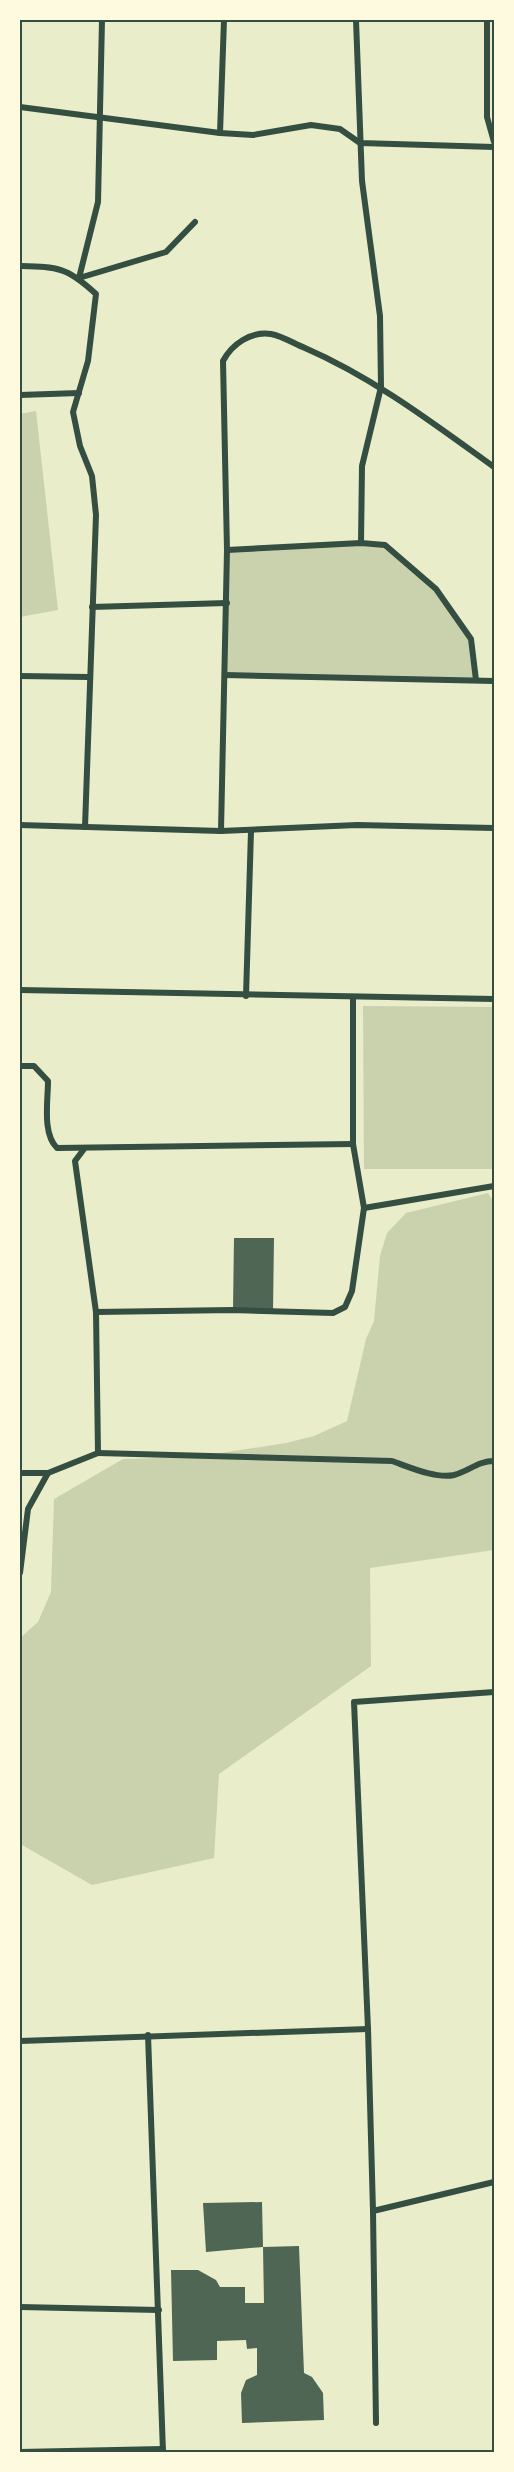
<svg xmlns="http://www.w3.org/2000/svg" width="514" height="2472" font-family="Montserrat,sans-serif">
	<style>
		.green { fill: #cad2ad }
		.building { fill: #4f6655 }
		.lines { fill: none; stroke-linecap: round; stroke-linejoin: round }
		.minor { stroke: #344e41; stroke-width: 6 }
		.neatline { fill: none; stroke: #344e41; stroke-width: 2 }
	</style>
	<rect width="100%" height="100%" fill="#e9edc9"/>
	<!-- green -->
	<g class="green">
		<path d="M36,411l22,199 -38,7v-203z"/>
		<path d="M361,543l24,2 51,44 35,50 5,41 -251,-5 2,-125z"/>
		<path d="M363,1006l131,1v162h-130z"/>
		<path d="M488,1193l6,9v348l-124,18 1,98 -152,108 -5,84 -122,27 -70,-40 -2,1v-208l18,-16 13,-30 3,-93 69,-40 72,-2 91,-14 28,-7 33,-15 19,-82 8,-18 6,-65 7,-23 19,-20z"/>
	</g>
	<!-- building -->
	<g class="building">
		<path d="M234,1238h40l-1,73 -40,-1z"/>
		<path d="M262,2202l1,45 -57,5 -3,-49z"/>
		<path d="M299,2246l5,127 8,4 11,16 1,27 -82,3 -1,-30 5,-13 11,-5v-27l-10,1 -1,-9 -29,1v19l-44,1 -2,-91h27l18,10 4,7h25v16h19l-1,-56z"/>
	</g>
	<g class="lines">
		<!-- minor -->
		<g class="minor">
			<path d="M356,20l6,161 18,135 1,71 -19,79 -1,77"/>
			<path d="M487,20v97l7,25"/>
			<path d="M20,107l200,26 33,2 58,-10 29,4 20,14 134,4"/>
			<path d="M220,133l4,-113"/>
			<path d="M20,266c38,1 47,1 76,28l-8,67 -15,51 7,34 12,30 4,39 -11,312"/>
			<path d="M79,278l19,-76 4,-182"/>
			<path d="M79,278l87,-26 29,-30"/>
			<path d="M20,395l59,-2"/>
			<path d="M227,550l134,-7 24,2 51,44 35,50 5,41"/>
			<path d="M92,607l135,-4"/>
			<path d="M225,675l269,6"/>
			<path d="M20,676l68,1"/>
			<path d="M20,825l201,6 136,-6 137,3"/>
			<path d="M221,831l6,-281 -4,-189c9,-17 28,-30 48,-27 11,2 24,10 34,14 69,30 128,75 189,119"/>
			<path d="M20,990l474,9"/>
			<path d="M246,996l5,-165"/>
			<path d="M20,1066h14l14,15c0,20 -6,52 9,67l296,-4"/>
			<path d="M364,1208l130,-22"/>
			<path d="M96,1312l137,-2 100,3 12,-6 7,-16 12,-83 -11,-64v-146"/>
			<path d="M98,1453l294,8c17,6 44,18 62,14 15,-4 24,-14 40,-14"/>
			<path d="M20,1473h28"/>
			<path d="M20,1573l8,-64 20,-36 50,-20 -2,-141 -21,-151 9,-12"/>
			<path d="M148,2035l15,417"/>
			<path d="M20,2041l348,-12"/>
			<path d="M373,2211l-5,-182 -14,-327 140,-10"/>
			<path d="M20,2307l139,3"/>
			<path d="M376,2423l-3,-212 121,-29"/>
			<path d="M20,2452l143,-3"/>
		</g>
	</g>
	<!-- border -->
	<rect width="514" height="2472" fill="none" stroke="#fefae0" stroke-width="42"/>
	<rect x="21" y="21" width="472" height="2430" class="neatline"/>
</svg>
